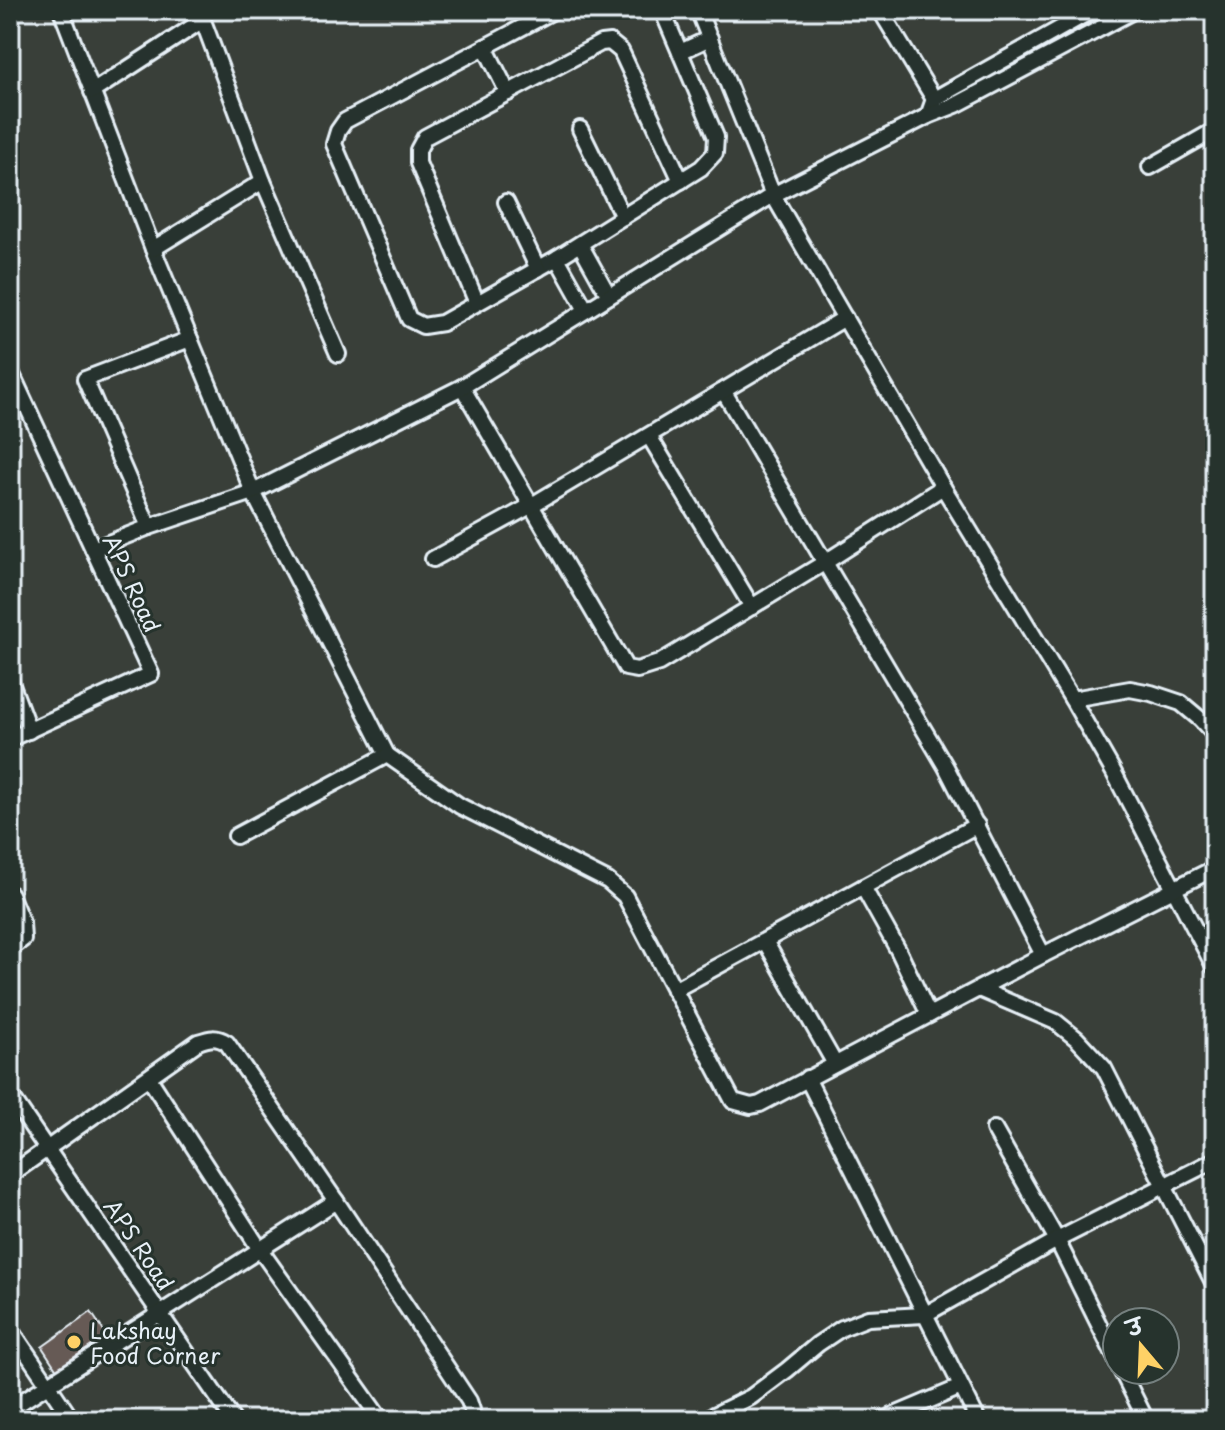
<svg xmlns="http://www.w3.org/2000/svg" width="1225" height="1430" font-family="'Playpen Sans','Playpen Sans Deva',sans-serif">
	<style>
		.building { fill: #665a55; stroke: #e8f1f8; stroke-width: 2 }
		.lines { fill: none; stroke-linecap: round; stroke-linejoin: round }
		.minor-casing { stroke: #e8f1f8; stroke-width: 20 }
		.minor { stroke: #26332d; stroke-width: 14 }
		.poi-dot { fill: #ffd166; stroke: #26332d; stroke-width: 3 }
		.labels { text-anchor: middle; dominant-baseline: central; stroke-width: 6; stroke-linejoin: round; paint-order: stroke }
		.street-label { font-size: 22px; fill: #e8f1f8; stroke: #26332d }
		.poi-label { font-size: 22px; fill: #e8f1f8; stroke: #26332d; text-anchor: start }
	</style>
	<rect width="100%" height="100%" fill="#393f39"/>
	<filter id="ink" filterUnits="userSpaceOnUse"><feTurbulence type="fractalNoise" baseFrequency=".0125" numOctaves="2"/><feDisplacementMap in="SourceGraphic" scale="16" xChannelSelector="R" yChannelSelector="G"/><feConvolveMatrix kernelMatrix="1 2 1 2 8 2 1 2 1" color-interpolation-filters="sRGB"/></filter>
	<g filter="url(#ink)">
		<!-- building -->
		<path class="building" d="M91,1312l16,24 -50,34 -15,-23z"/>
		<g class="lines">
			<!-- minor casing -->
			<g class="minor-casing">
				<g id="minor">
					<path d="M61,10l92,239 100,243 134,263 -151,81"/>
					<path d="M199,10l64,171 75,173"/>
					<path d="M555,10l-210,111 -7,10 -4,13 75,175 14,7 19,-3 115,-65 144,-90 14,-15 1,-16 -54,-127"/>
					<path d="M698,10l75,185 170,292 129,212 41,72 102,197"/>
					<path d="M880,10l54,89"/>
					<path d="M485,47l23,46"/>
					<path d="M680,52l30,-14"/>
					<path d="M92,92l111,-72"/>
					<path d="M928,116l6,-17 159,-89"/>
					<path d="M580,129l43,88"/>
					<path d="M1150,167l65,-37"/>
					<path d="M506,202l32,67"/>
					<path d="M580,244l29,52"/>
					<path d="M153,249l110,-68"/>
					<path d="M557,258l29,52"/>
					<path d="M477,303l-59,-140v-13l7,-13 176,-94 9,-1 11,9 60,130"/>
					<path d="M10,370l141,304 -141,65"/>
					<path d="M462,387l164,281 11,2 22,-7 165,-100 119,-76"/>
					<path d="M724,392l222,375 97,188"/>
					<path d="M649,436l103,171"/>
					<path d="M149,527l104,-35 209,-105 311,-192 155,-79 28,-11 179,-95"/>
					<path d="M93,549l56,-22 -64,-148 105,-40"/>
					<path d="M433,559l99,-54 313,-187"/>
					<path d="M10,680l19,51"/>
					<path d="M1072,699l58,-10 21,4 30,10 19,16 15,16"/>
					<path d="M387,755l73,51 148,75 17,15 108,205 18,5 9,-2 283,-149 172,-87"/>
					<path d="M863,887l35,63 31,65"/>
					<path d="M10,894l12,29 1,16 -13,10"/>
					<path d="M765,941l70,123"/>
					<path d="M979,989l77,33 21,17 27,29 111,218"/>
					<path d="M674,990l303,-165"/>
					<path d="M149,1078l112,173 120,169"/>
					<path d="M807,1078l171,342"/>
					<path d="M10,1095l223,325"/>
					<path d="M994,1129l63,111 60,121"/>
					<path d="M10,1175l188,-133c12,-4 18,-6 29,1l109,158 133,200 3,9v10"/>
					<path d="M10,1328l62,92"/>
					<path d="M1121,1370l25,50"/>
					<path d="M10,1409l326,-208"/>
					<path d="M704,1420l47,-23 36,-27 31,-26 24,-16 26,-10 56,-3 133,-75 158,-80"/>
					<path d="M883,1420l78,-33"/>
				</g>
			</g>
			<!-- minor -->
			<use href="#minor" class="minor"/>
		</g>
	</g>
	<!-- markers -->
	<circle class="poi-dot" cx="74" cy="1342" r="8"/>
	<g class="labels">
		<!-- street labels -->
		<g class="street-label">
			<text transform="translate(133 583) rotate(65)">APS Road</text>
			<text transform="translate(140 1244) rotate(56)">APS Road</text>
		</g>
		<!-- poi labels -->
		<g class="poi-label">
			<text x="90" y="1329">Lakshay<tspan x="90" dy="25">Food Corner</tspan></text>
		</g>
	</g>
	<!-- margin -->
	<rect width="1225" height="1430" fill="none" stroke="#26332d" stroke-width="40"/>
	<rect x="20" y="20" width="1185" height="1390" fill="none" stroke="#e8f1f8" stroke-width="3" filter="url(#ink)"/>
	<!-- north arrow -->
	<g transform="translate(1141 1346) rotate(341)"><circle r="38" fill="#26332d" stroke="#747f7e" stroke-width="2"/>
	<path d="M0-6L14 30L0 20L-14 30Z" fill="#ffd166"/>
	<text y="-12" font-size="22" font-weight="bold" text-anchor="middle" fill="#e8f1f8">उ</text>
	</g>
</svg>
